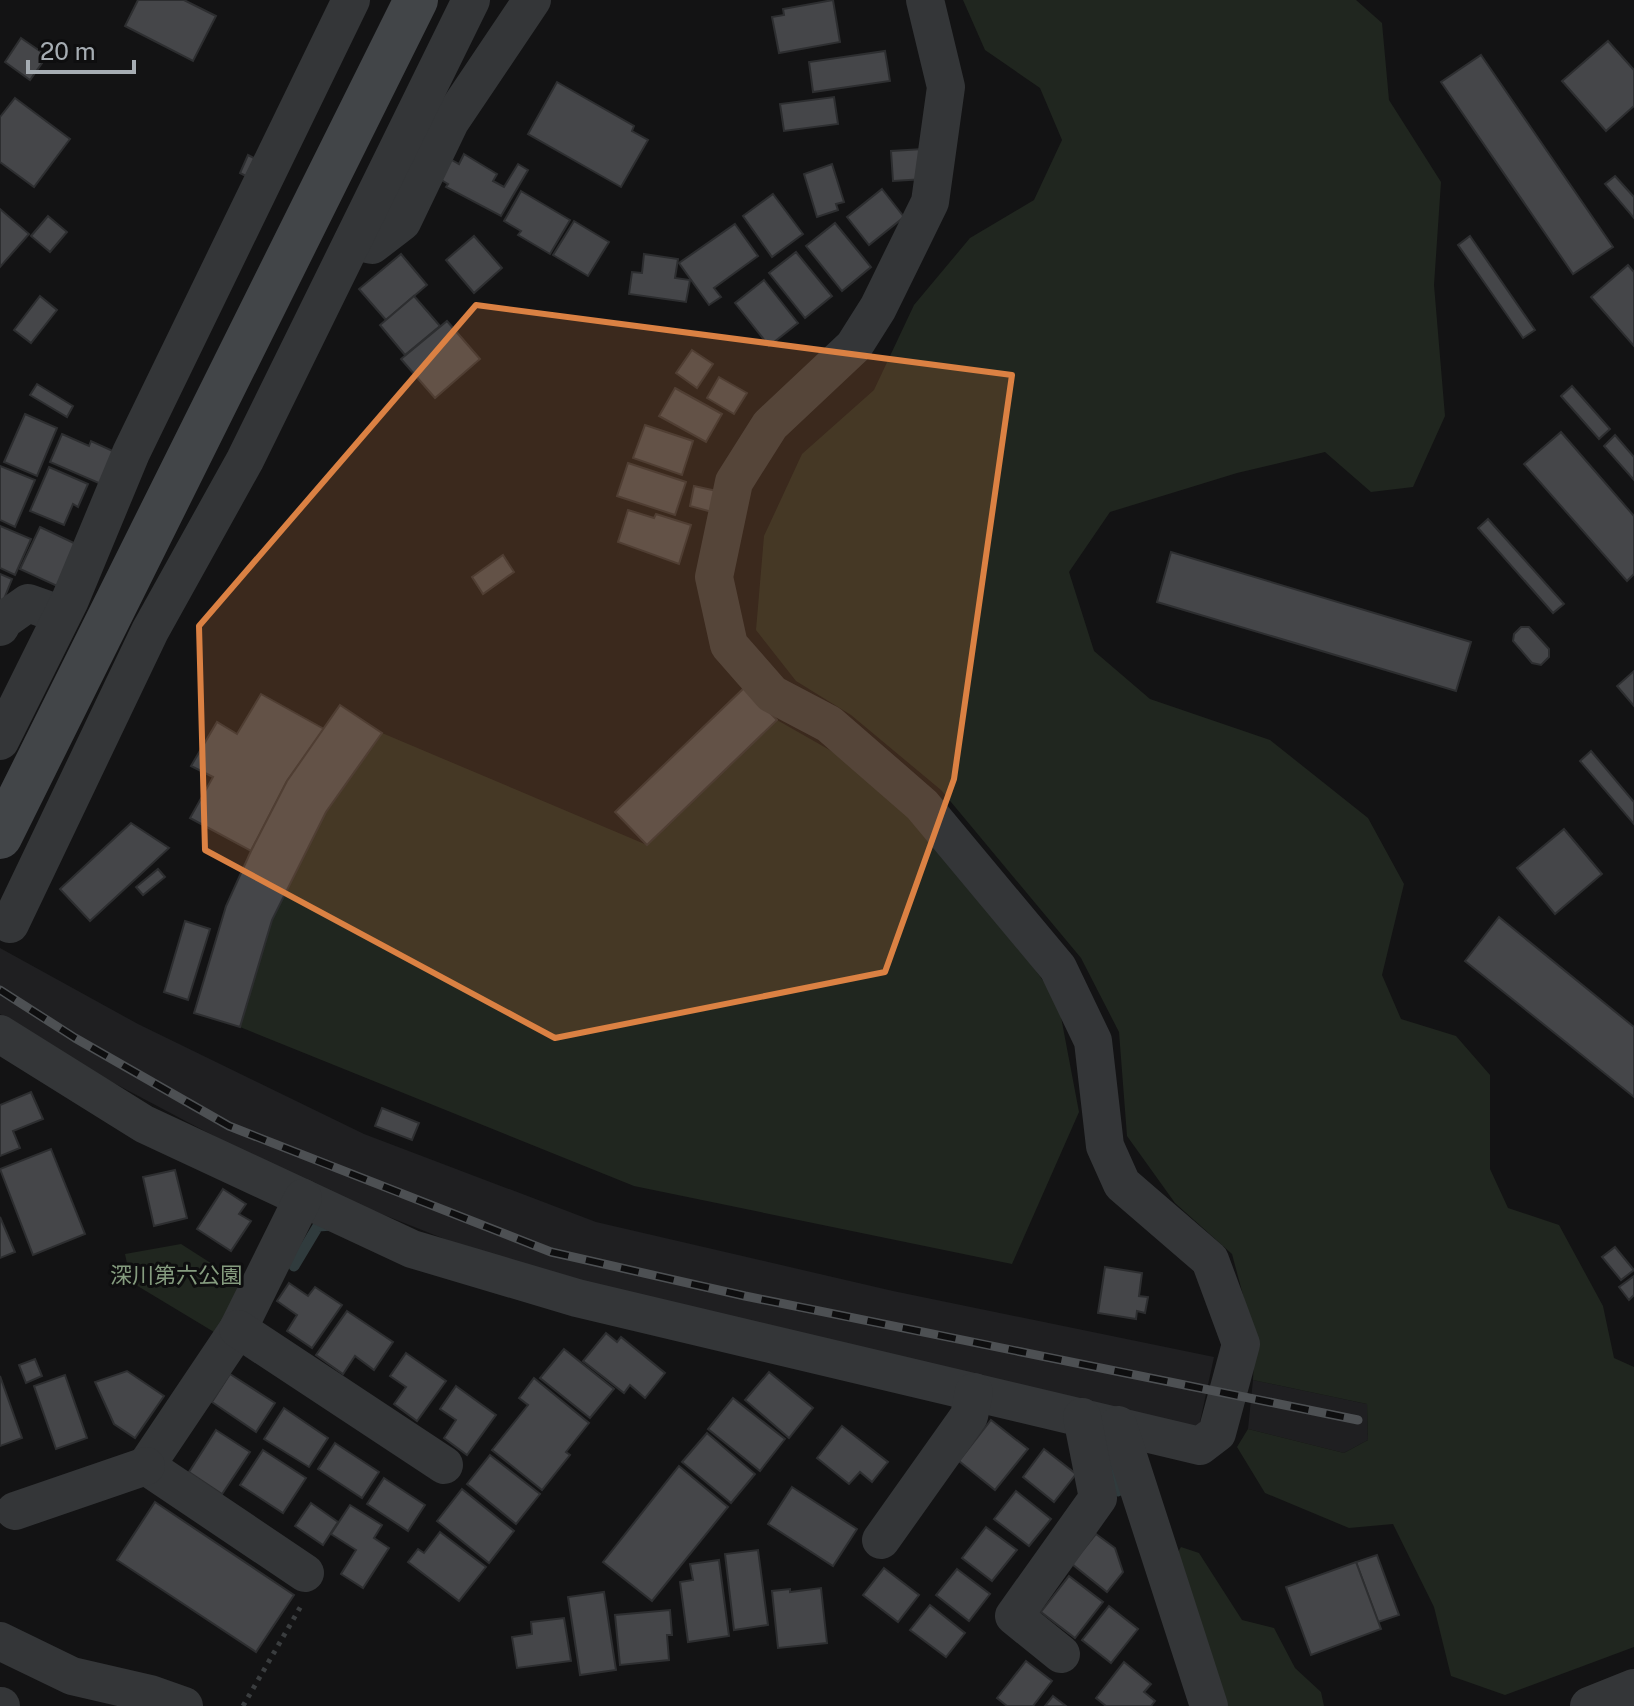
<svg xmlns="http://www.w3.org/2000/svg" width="1634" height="1706" font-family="'Public Sans','Noto Sans JP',sans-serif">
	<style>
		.built { fill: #1f1f21 }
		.green { fill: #20261f }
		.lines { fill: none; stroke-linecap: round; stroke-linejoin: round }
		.stream { stroke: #303b3d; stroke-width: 11 }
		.building { fill: #454649; stroke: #2d2e30; stroke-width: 2 }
		.path { stroke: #3a3d3f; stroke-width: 5; stroke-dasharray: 4 6; stroke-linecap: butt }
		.street { stroke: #343638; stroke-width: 38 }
		.secondary { stroke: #424548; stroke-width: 44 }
		.rail-casing { stroke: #4d5053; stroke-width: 9 }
		.rail { stroke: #0e0e0f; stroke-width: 6; stroke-dasharray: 18; stroke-linecap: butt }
		.marked { fill: #db8143; fill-opacity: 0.2; stroke: #db8143; stroke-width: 6; stroke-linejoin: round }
		.labels { text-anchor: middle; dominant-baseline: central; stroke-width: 6; stroke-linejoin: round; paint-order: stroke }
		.park-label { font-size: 22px; fill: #859c7f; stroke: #0e0e0f }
	</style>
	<rect width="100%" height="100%" fill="#131314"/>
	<!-- built -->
	<g class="built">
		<path d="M0,948l138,76 226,110 232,88 297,69 321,66 -16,74 -548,-129 -160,-45 -189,-75 -227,-120 -74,-48z"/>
		<path d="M1253,1380l114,24 1,36 -24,13 -96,-24z"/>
	</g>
	<!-- green -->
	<g class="green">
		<path d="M963,0h393l26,23 7,77 52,82 -7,103 11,131 -32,71 -42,5 -46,-40 -88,21 -127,39 -41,60 25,79 56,48 120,41 98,78 36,66 -22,91 19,44 55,17 34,39v94l18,39 51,17 44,81 11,52 20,9v280l-129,48 -54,-19 -17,-69 -41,-83 -44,4 -84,-35 -28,-46 11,-18 96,24 24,-13 -1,-36 -114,-24 2,-40 -23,-86 -57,-51 -48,-67 -8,-104 -38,-74 -140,-168 -90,-75 -55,-34 -40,-51 8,-94 38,-82 72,-64 40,-85 56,-67 64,-38 28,-60 -22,-52 -55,-38z"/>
		<path d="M777,720l79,45 71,70 70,83 61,83 21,111 -67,152 -378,-78 -394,-159 32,-107 54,-108 56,-79 265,112z"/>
		<path d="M181,1244l64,41 -31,47 -83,-50 -6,-28z"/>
		<path d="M1181,1547l18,6 43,67 32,8 21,40 26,24 3,14h-104l-48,-144z"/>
	</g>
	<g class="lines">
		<!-- stream -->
		<g class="stream">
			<path d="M294,1266l24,-40 15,-1"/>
			<path d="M1110,1460l8,31"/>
		</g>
	</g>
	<!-- building -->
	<g class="building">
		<path d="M138,0h46l32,16 -23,45 -68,-35z"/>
		<path d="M833,0l7,42 -61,11 -7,-36 12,-2 -1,-6z"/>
		<path d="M21,38l26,18 -17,24 -25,-18z"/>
		<path d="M1608,41l26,29v36l-28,25 -44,-50z"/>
		<path d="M885,51l5,30 -77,11 -4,-30z"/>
		<path d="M1481,55l132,192 -40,27 -132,-192z"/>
		<path d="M557,82l77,44 -2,5 16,9 -27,47 -93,-53z"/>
		<path d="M834,97l4,27 -54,7 -4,-27z"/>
		<path d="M15,98l55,41 -36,48 -34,-25v-45z"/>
		<path d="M923,149l2,30 -32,2 -2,-30z"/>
		<path d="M464,154l33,20 -4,7 11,6 14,-23 10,6 -27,46 -55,-29 2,-3 -10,-6 12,-19 9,5z"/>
		<path d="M248,155l17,9 -8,18 -17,-9z"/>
		<path d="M832,164l12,38 -8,2 2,6 -21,7 -13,-43z"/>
		<path d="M1615,176l19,21v21l-29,-34z"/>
		<path d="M882,189l22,28 -35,28 -22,-28z"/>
		<path d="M521,191l49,29 -20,34 -32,-19 3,-4 -17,-10z"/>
		<path d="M773,194l30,40 -31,23 -29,-41z"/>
		<path d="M0,209l29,25 -29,33z"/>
		<path d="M48,216l19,16 -17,20 -19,-16z"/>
		<path d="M574,221l35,21 -21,34 -35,-21z"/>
		<path d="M835,223l36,44 -29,24 -36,-45z"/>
		<path d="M735,224l23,32 -44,32 7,9 -12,8 -30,-42z"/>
		<path d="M474,236l28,32 -28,25 -28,-33z"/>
		<path d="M1470,236l65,94 -12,8 -65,-93z"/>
		<path d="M796,252l36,44 -27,22 -36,-45z"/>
		<path d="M401,254l26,31 -41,35 -27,-31z"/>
		<path d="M644,254l34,5 -3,19 15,2 -4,22 -57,-8 3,-22 10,1z"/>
		<path d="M1628,265l6,7v74l-43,-49z"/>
		<path d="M764,280l34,43 -29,23 -34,-43z"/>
		<path d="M40,296l17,14 -26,33 -17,-13z"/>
		<path d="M414,296l26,30 -35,29 -25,-30z"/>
		<path d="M447,321l33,38 -45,39 -34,-39z"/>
		<path d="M692,350l21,14 -16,24 -21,-15z"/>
		<path d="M719,377l28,16 -13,21 -27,-16z"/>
		<path d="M37,384l36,22 -6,11 -37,-22z"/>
		<path d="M1572,386l38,43 -11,10 -38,-43z"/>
		<path d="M675,388l47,26 -16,28 -47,-26z"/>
		<path d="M25,414l32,14 -20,48 -33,-14z"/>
		<path d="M645,425l48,16 -11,34 -49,-17z"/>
		<path d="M1561,432l73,84v58l-7,7 -103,-117z"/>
		<path d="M62,434l27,12 2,-5 24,11 -14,32 -51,-22z"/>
		<path d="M1615,435l19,22v23l-30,-34z"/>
		<path d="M628,463l58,19 -11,33 -58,-19z"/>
		<path d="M0,466l35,14 -20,47 -15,-7z"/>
		<path d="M49,467l39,17 -10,23 -5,-3 -9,21 -34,-14z"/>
		<path d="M694,486l23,5 -5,21 -22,-6z"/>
		<path d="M628,510l26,8 2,-4 35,11 -12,39 -61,-22z"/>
		<path d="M1488,519l76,85 -11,9 -75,-85z"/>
		<path d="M0,526l31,13 -16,36 -15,-7z"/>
		<path d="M40,527l36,17 -19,42 -37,-17z"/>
		<path d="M1171,552l300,90 -15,49 -299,-89z"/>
		<path d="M503,555l11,17 -31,22 -11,-17z"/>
		<path d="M0,574l12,5 -12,30z"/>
		<path d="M1521,627h8l20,22v8l-8,8 -9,-2 -19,-22 1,-7z"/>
		<path d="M1634,671v35l-17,-20z"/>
		<path d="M745,687l32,33 -130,125 -32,-33z"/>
		<path d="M261,694l63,35 -37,52 -36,70 -61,-33 23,-41 -22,-11 26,-44 20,12z"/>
		<path d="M340,705l42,28 -56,79 -54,108 -32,107 -46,-14 32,-107 25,-55 36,-70z"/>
		<path d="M1591,751l43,51v22l-54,-63z"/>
		<path d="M131,823l38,25 -79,73 -30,-32z"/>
		<path d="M1564,829l38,45 -47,40 -38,-46z"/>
		<path d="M158,869l7,8 -22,18 -7,-8z"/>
		<path d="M1499,917l135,110v70l-169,-136z"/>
		<path d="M185,921l25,8 -22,71 -24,-8z"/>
		<path d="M31,1092l12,27 -30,12 7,17 -20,8v-51z"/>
		<path d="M382,1108l37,15 -7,17 -37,-14z"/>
		<path d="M51,1149l34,85 -52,21 -33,-86z"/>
		<path d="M175,1170l12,48 -33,8 -11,-49z"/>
		<path d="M223,1189l23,15 -7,10 12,7 -20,30 -34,-22z"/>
		<path d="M0,1217l15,35 -15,6z"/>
		<path d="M1615,1247l19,23 -13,10 -19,-23z"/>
		<path d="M1105,1267l37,6 -3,23 9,1 -3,16 -8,-2 -1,8 -38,-6z"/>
		<path d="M1634,1276v19l-5,5 -10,-13z"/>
		<path d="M289,1283l19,13 7,-9 27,18 -30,43 -25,-17 10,-16 -20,-14z"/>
		<path d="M347,1311l46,31 -19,28 -19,-14 -12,18 -27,-19z"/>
		<path d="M606,1333l11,9 4,-5 44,36 -20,25 -15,-13 -6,8 -41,-32z"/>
		<path d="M564,1349l50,40 -24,29 -50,-40z"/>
		<path d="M406,1353l40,28 -29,40 -23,-17 12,-17 -16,-11z"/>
		<path d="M35,1359l7,17 -16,7 -7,-18z"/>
		<path d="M127,1371l37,25 -29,42 -21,-14 -19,-42z"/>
		<path d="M769,1372l44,36 -24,30 -44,-38z"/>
		<path d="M230,1374l45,29 -19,29 -44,-30z"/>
		<path d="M65,1375l22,63 -31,11 -22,-63z"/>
		<path d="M0,1376l22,62 -22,8z"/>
		<path d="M534,1378l55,45 -23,29 4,3 -28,35 -50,-40 36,-45 -9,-7z"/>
		<path d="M456,1386l40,29 -29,40 -23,-17 12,-18 -16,-11z"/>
		<path d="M733,1398l52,41 -25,32 -52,-42z"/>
		<path d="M284,1408l44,30 -19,29 -45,-28z"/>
		<path d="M991,1420l37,29 -33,41 -36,-29z"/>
		<path d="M842,1426l46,36 -16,20 -12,-10 -11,12 -32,-26z"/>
		<path d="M216,1430l34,22 -28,42 -33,-22z"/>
		<path d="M707,1433l48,41 -24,29 -49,-41z"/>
		<path d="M335,1443l44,29 -17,26 -44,-29z"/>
		<path d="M1044,1449l32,25 -22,28 -31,-25z"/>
		<path d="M263,1450l43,28 -23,35 -43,-28z"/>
		<path d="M490,1455l50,39 -24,30 -49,-40z"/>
		<path d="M679,1466l49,41 -76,94 -49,-39z"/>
		<path d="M384,1478l41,27 -17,26 -41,-27z"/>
		<path d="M792,1487l65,42 -24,37 -65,-42z"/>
		<path d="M462,1489l52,42 -25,32 -52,-42z"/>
		<path d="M1016,1491l35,28 -22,27 -35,-27z"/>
		<path d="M155,1502l139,93 -38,57 -139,-92z"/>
		<path d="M311,1503l27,19 -15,23 -28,-19z"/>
		<path d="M350,1505l32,20 -8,13 15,10 -26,40 -22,-14 15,-24 -25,-16z"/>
		<path d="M986,1527l31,23 -25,31 -30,-23z"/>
		<path d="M440,1532l46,35 -27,34 -51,-39 10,-13 6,4z"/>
		<path d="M1096,1534l19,14 8,24 -16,20 -35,-28z"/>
		<path d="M758,1550l10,75 -34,5 -9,-76z"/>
		<path d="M1377,1555l22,60 -21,7 -22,-60z"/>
		<path d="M719,1560l10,76 -41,6 -8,-60 13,-2 -3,-16z"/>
		<path d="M1356,1562l25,67 -70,26 -25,-68z"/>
		<path d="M884,1568l35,27 -21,27 -35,-27z"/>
		<path d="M957,1569l33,25 -21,27 -33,-26z"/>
		<path d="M1069,1576l34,26 -28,36 -34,-26z"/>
		<path d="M821,1588l6,55 -49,5 -6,-57 18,-2v3z"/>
		<path d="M604,1592l12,78 -36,5 -12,-78z"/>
		<path d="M930,1605l35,28 -19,24 -36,-27z"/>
		<path d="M1109,1606l29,23 -27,34 -29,-23z"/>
		<path d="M670,1610l2,25h-5l2,25 -49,5 -5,-50z"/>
		<path d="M564,1618l7,43 -54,7 -5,-31 20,-3 -1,-12z"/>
		<path d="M1026,1661l26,20 -19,25h-26l-10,-8z"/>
		<path d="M1124,1662l27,22 -7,8 11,9 -4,5h-45l-10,-8z"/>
		<path d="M1053,1696l13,10h-21z"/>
	</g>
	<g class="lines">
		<!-- path -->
		<path class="path" d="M243,1706l58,-100"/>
		<!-- street -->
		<g class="street">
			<path d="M353,241l19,4 30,-23 48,-100 82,-122"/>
			<path d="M0,627l4,-7 24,-17 34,12"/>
			<path d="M0,741l70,-141 61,-147 220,-453"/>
			<path d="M10,924l140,-293 95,-171 226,-460"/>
			<path d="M0,1034l144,90 268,125 165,49 623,148 17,-13 24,-89 -31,-84 -88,-76 -17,-38 -12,-105 -35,-73 -136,-163 -93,-81 -57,-30 -43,-49 -15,-68 20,-95 36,-57 84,-79 24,-38 52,-106 16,-115 -21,-87"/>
			<path d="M303,1198l-65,131 -92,137 159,107"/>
			<path d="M238,1329l206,136"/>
			<path d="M1118,1425l91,281"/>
			<path d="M15,1511l131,-45"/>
			<path d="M881,1540l88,-124 5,-24"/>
			<path d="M0,1641l72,35 78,18 34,12"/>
			<path d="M1061,1654l-47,-38 84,-118 -16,-81"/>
			<path d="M0,1706h1"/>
			<path d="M1589,1706l45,-18"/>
		</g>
		<!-- secondary -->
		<path class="secondary" d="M0,837l416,-837"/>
		<!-- rail casing -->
		<g class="rail-casing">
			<path id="rail" d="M0,990l75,48 154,88 322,126 194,44 613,124"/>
		</g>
		<!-- rail -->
		<use href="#rail" class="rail"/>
	</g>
	<!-- marked area -->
	<path class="marked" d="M476,305l536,70 -58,404 -69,193 -330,66 -350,-188 -6,-224z"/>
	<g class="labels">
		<!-- park labels -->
		<g class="park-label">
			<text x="176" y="1275">深川第六公園</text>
		</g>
	</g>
	<!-- scale -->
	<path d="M28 60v12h106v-12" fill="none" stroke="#a6adb3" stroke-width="4"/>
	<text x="40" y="60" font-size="24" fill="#a6adb3" stroke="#0e0e0f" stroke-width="6" paint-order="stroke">20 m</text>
</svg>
